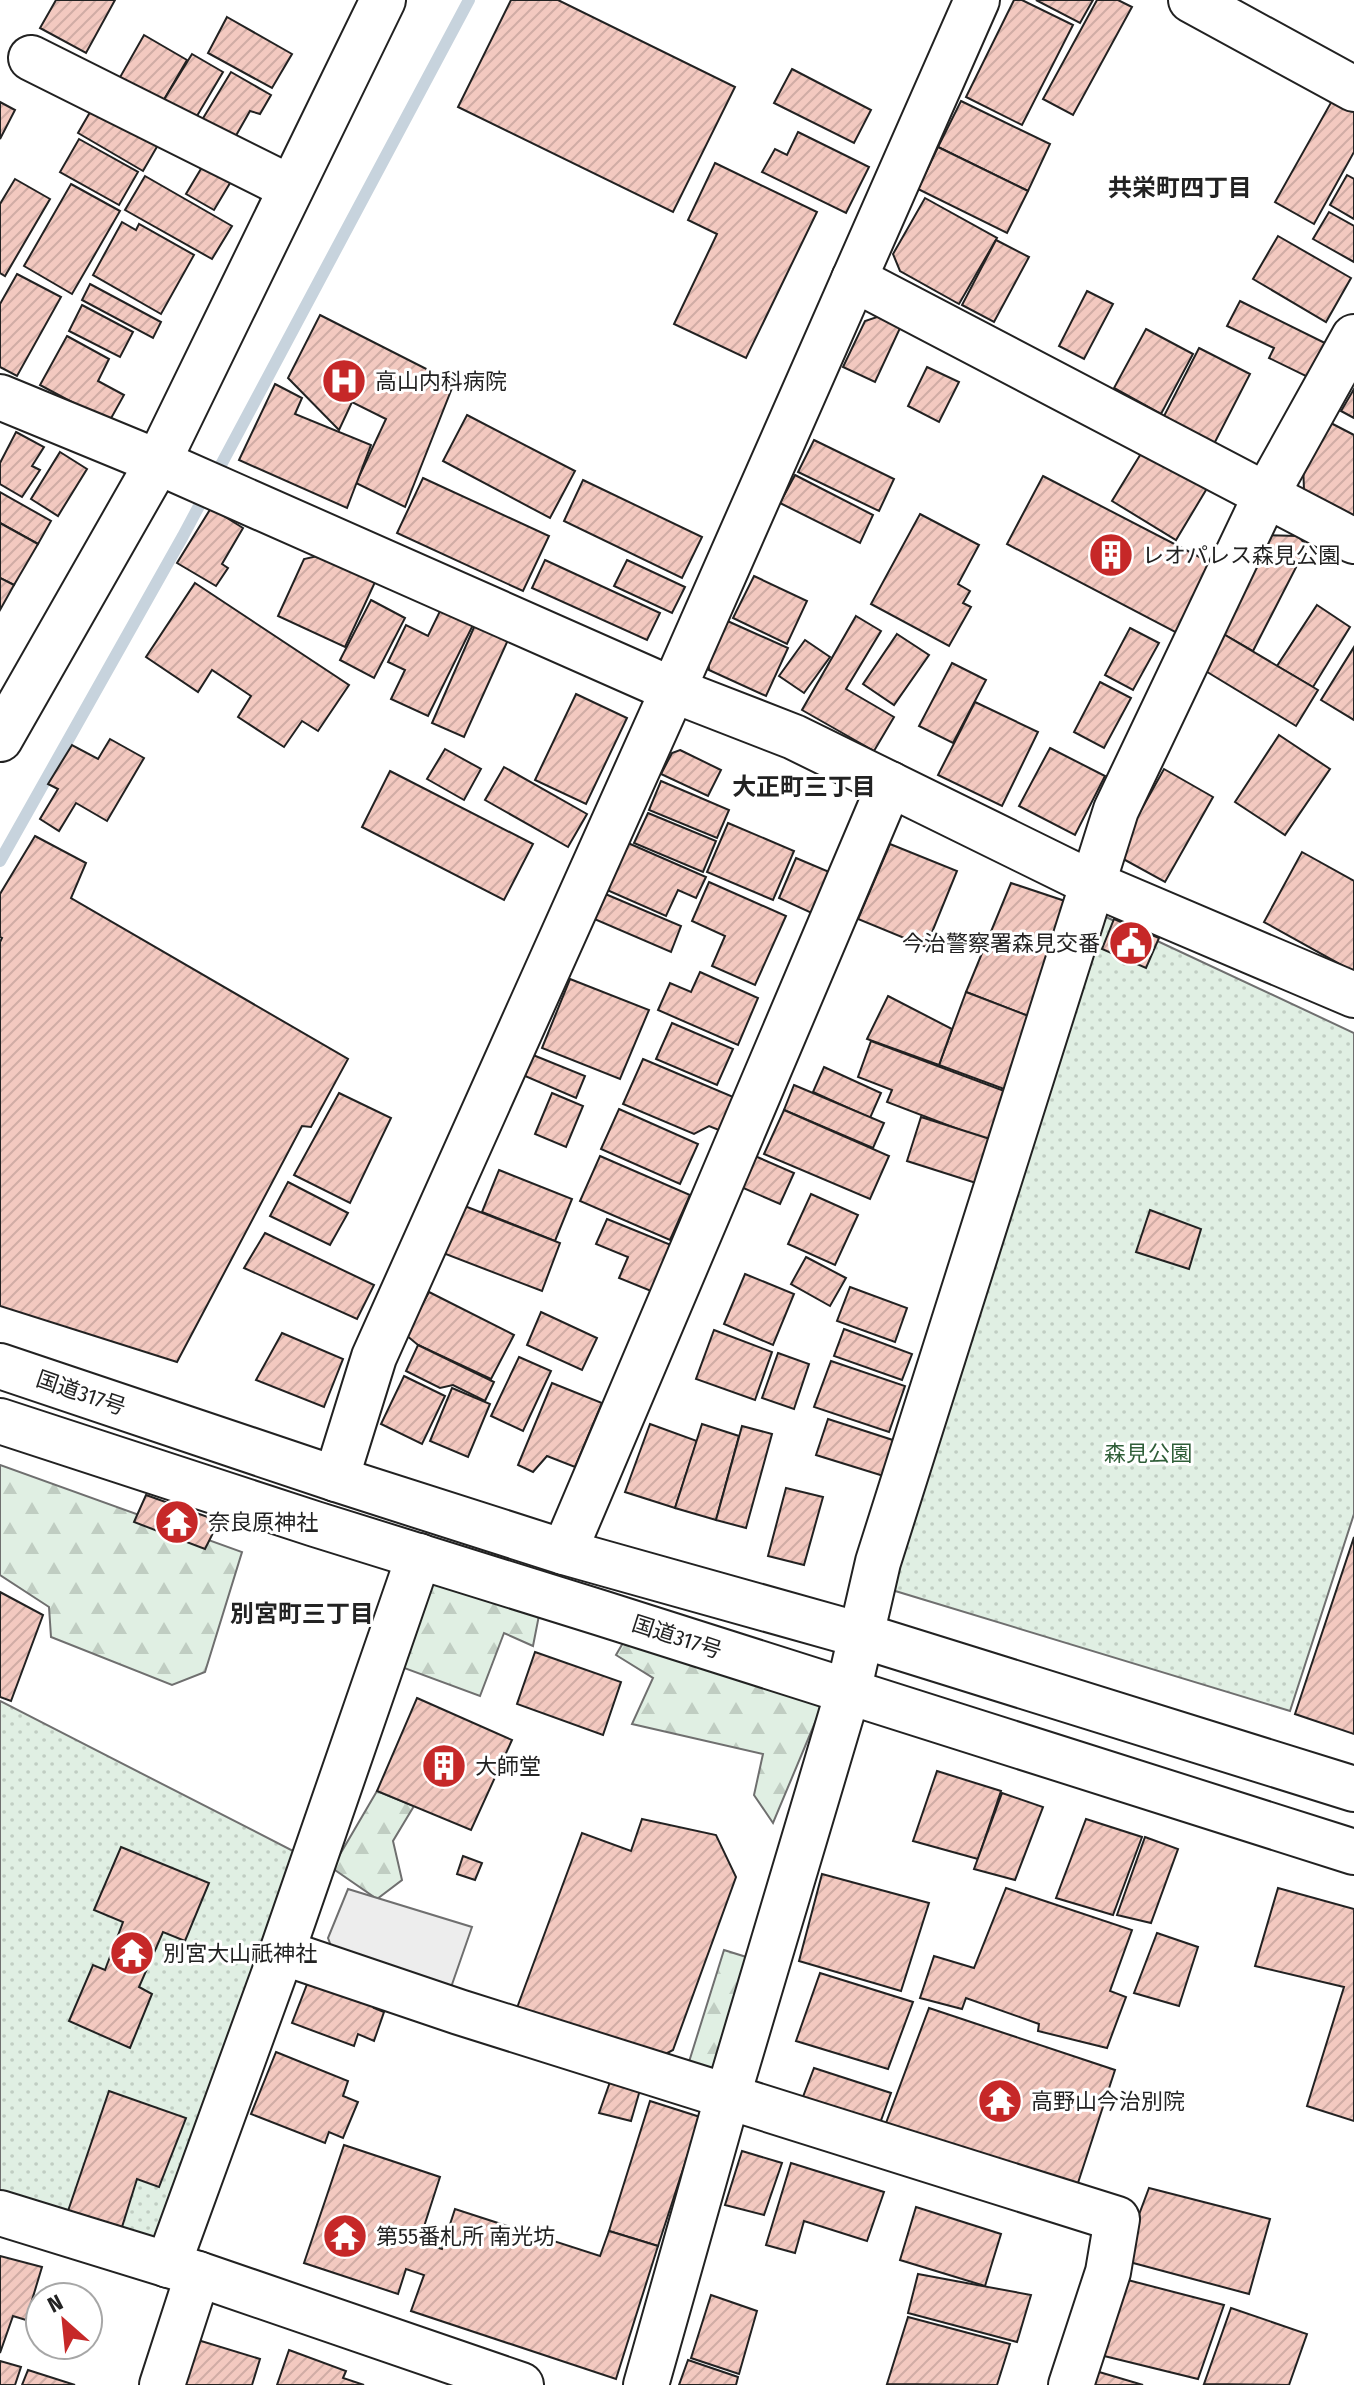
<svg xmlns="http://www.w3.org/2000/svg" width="1354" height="2385" font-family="'Fira Sans Condensed','Noto Sans JP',sans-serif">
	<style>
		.forest { fill: url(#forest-firs); stroke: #6f6f6f; stroke-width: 2 }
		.park { fill: url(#park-dots); stroke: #6f6f6f; stroke-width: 2 }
		.parking { fill: #ededed; stroke: #6f6f6f; stroke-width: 2 }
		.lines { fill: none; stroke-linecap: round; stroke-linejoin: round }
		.stream { stroke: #c7d3dd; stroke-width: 12 }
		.building { fill: url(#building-hatch); stroke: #222; stroke-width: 2 }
		.minor-casing { stroke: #222; stroke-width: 48 }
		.highway-casing { stroke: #222; stroke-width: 48 }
		.minor { stroke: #fff; stroke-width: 44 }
		.highway { stroke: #fff; stroke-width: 44 }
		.labels { text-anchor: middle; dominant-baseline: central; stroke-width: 6; stroke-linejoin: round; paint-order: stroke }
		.poi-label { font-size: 22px; fill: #222; stroke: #fff; text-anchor: start }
		.street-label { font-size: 22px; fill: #222; stroke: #fff }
		.park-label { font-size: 22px; fill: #2f5e38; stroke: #fff }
		.neighbourhood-label { font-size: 24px; font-weight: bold; fill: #222; stroke: #fff }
	</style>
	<defs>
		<pattern id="forest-firs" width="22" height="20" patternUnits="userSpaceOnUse" patternTransform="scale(2)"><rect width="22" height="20" fill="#e0efe3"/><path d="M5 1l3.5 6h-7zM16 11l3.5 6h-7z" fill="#c0cdc2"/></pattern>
		<pattern id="park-dots" width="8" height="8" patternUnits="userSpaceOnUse" patternTransform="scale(2)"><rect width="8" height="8" fill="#e0efe3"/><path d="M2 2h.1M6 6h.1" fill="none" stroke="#c0cdc2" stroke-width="1.8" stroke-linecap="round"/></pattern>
		<pattern id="building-hatch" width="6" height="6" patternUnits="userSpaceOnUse" patternTransform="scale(2)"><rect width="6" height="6" fill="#f3c9c0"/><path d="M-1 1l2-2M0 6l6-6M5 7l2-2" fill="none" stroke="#d0aca5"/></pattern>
	</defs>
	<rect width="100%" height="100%" fill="#fff"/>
	<!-- forest -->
	<g class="forest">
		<path d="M0,1465l242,87 -37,120 -33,13 -121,-48 -2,-30 -49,-32z"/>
		<path d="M431,1564l111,36 -9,46 -29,-13 -24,63 -84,-31z"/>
		<path d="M627,1636l197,65 -51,122 -19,-28 9,-41 -131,-30 21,-46 -37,-23z"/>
		<path d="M377,1791l37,15 -21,35 9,39 -25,19 -45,-31z"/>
		<path d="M724,1950l35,11 -48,119 -23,-15z"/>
	</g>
	<!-- park -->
	<g class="park">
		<path d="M1106,917l248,116v481l-64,197 -398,-121 203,-667z"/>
		<path d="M0,1701l299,153 -144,404 -155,-55z"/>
	</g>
	<!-- parking -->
	<path class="parking" d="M348,1889l124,38 -23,66 -113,-34 -8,-21z"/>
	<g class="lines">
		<!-- stream -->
		<path class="stream" d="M0,861l183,-325 286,-536"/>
	</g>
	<!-- building -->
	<g class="building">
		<path d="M56,0h59l-29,53 -46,-25z"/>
		<path d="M511,0h47l177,87 -62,125 -215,-105z"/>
		<path d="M1014,0h8l51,25 -51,100 -56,-28z"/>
		<path d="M1036,0h57l-13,23z"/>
		<path d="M1097,0h21l14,7 -59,108 -30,-16z"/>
		<path d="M227,17l65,37 -20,34 -64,-35z"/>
		<path d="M144,35l43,25 -25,43 -43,-24z"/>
		<path d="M192,54l31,18 -29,49 -32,-18z"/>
		<path d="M792,69l79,41 -17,33 -80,-40z"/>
		<path d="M231,72l40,23 -11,19 -10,-3 -16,28 -32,-19z"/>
		<path d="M1333,99l21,12v41l-40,72 -39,-22z"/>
		<path d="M97,100l65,38 -19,33 -65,-38z"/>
		<path d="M961,101l89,43 -22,47 -90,-44z"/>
		<path d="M0,102l15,8 -15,29z"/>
		<path d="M798,132l71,35 -23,46 -84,-41 13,-23 12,6z"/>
		<path d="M79,139l59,33 -19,33 -59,-33z"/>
		<path d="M938,147l90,44 -21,42 -89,-44z"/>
		<path d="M205,162l28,16 -19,32 -28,-16z"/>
		<path d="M715,163l102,49 -71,146 -72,-34 43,-90 -29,-14z"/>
		<path d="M1347,175l7,4v40l-24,-14z"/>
		<path d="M145,176l87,50 -20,33 -87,-49z"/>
		<path d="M15,179l35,20 -45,77 -5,-3v-69z"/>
		<path d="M71,184l49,27 -48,83 -48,-28z"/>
		<path d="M925,198l72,40 -38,66 -59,-33 -7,-17z"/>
		<path d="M1329,212l25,14v36l-41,-23z"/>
		<path d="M122,222l14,8 3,-6 55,31 -33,59 -68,-39z"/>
		<path d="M1278,236l73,42 -25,44 -73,-43z"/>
		<path d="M996,240l33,17 -35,65 -32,-17z"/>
		<path d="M17,274l44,23 -44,79 -17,-9v-63z"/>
		<path d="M90,284l71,38 -8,16 -71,-38z"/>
		<path d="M1087,291l26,13 -29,55 -25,-13z"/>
		<path d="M1240,301l91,45 -17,34 -45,-22 5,-10 -47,-22z"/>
		<path d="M82,305l51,27 -13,25 -51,-26z"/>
		<path d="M320,315l134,68 -49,124 -49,-24 30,-64 -34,-17 -13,28 -51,-52z"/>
		<path d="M880,316l21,10 -26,56 -32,-15 22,-46z"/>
		<path d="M1146,329l47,25 -32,60 -47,-26z"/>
		<path d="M67,336l42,23 -11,22 26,14 -15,27 -69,-37z"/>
		<path d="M1199,348l51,26 -36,70 -51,-26z"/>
		<path d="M927,367l32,15 -20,40 -31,-16z"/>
		<path d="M275,384l27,14 -7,16 76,31 -24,63 -108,-48z"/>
		<path d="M1354,389v29l-13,-7z"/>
		<path d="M467,415l108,56 -25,47 -107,-57z"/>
		<path d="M1325,420l29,15v82l-50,-26 -1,-30z"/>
		<path d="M16,432l28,15 -12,19 8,4 -18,27 -22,-13v-21z"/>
		<path d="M814,440l80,39 -15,32 -81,-39z"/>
		<path d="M1145,447l64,38 -33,55 -64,-39z"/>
		<path d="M60,452l27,17 -29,47 -27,-17z"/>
		<path d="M795,475l78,40 -13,28 -80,-40z"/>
		<path d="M1043,476l172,89 -36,69 -172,-90z"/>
		<path d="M423,478l126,58 -26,55 -126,-58z"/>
		<path d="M583,480l119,57 -20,41 -118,-57z"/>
		<path d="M0,492l51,29 -13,23 -38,-21z"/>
		<path d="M211,508l32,20 -21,36 6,4 -12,18 -39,-23z"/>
		<path d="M920,514l59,31 -21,39 12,7 -7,12 8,4 -22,39 -78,-42z"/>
		<path d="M0,523l38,21 -24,41 -14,-7z"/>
		<path d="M1264,535l34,1 9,10 -54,105 -33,-19z"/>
		<path d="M322,555l54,25 -31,67 -67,-31 26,-57z"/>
		<path d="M545,560l115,53 -13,27 -115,-52z"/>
		<path d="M627,560l58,27 -13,26 -58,-27z"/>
		<path d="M754,576l53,25 -20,43 -54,-26z"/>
		<path d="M0,578l14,7 -14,25z"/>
		<path d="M195,583l154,102 -31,46 -16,-10 -18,26 -46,-30 13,-21 -39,-26 -14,22 -52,-35z"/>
		<path d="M371,600l34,18 -31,60 -34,-18z"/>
		<path d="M1317,605l33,22 -37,60 -36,-21z"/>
		<path d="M441,609l32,16 -45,91 -37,-17 14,-29 -17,-8 18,-37 22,11z"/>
		<path d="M856,616l25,15 -35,58 48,28 -20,34 -72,-41z"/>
		<path d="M723,619l65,29 -22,48 -57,-26 -1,-16z"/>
		<path d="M475,625l33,15 -44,97 -32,-14z"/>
		<path d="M1130,628l29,15 -26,47 -28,-15z"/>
		<path d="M1220,632l98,58 -22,36 -97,-59z"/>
		<path d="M897,634l32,21 -35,50 -31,-21z"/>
		<path d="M805,640l25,17 -26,36 -25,-17z"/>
		<path d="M1354,647v73l-33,-20z"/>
		<path d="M952,663l34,17 -33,63 -34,-17z"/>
		<path d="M1100,682l31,16 -27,50 -30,-16z"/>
		<path d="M576,694l51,24 -41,86 -51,-24z"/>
		<path d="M975,702l63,30 -36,74 -64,-31z"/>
		<path d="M1279,735l51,34 -45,66 -50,-33z"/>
		<path d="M110,739l34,19 -37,63 -31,-18 -17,28 -19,-12 18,-30 -10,-5 24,-39 26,14z"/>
		<path d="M1050,748l55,28 -30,59 -56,-29z"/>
		<path d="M445,749l36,20 -17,31 -37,-21z"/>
		<path d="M680,750l41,20 -13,26 -47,-22 11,-21z"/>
		<path d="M504,767l83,47 -19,33 -83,-47z"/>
		<path d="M1164,769l49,28 -48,85 -49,-27z"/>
		<path d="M390,771l143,73 -29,56 -142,-73z"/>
		<path d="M661,781l68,29 -12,28 -68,-28z"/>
		<path d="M648,813l68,28 -13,31 -69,-29z"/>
		<path d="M728,823l66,28 -21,49 -66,-28z"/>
		<path d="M35,836l51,27 -15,35 277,161 -37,68 -9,-1 -125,236 -177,-56v-364l2,-4 -2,-1v-43z"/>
		<path d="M628,843l78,34 -10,21 -18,-8 -12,26 -59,-26z"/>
		<path d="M890,844l67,27 -31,76 -68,-28z"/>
		<path d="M1302,852l52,29v91l-90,-50z"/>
		<path d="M796,858l38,16 -18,41 -37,-17z"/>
		<path d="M709,882l77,34 -31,69 -43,-19 13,-30 -33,-15z"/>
		<path d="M1011,883l54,18 -34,116 -65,-25z"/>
		<path d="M603,893l78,33 -10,26 -79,-34z"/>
		<path d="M1114,919l45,19 -13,30 -44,-19z"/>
		<path d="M700,972l58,26 -20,47 -80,-35 12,-27 21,9z"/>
		<path d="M570,979l79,31 -29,69 -78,-31z"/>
		<path d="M966,992l65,25 -27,72 -65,-24z"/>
		<path d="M888,996l64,33 -13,36 -72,-26z"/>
		<path d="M672,1023l61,26 -16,36 -61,-26z"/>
		<path d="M871,1041l136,51 -18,49 -102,-39 5,-12 -34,-13z"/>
		<path d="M533,1055l52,21 -9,22 -51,-22z"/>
		<path d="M643,1059l95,40 -14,33 -15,-6 -15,8 -71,-30z"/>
		<path d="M824,1067l57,26 -11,25 -57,-26z"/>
		<path d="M794,1085l90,38 -11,25 -89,-38z"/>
		<path d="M339,1093l52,25 -41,85 -56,-28z"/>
		<path d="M552,1093l31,13 -17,41 -31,-13z"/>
		<path d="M619,1109l79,35 -18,40 -79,-35z"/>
		<path d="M784,1110l105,46 -19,43 -106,-45z"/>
		<path d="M921,1117l69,22 -14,44 -69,-22z"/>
		<path d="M600,1156l90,39 -20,45 -90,-39z"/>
		<path d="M755,1156l39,17 -14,31 -39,-17z"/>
		<path d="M499,1170l73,29 -17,42 -73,-29z"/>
		<path d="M288,1182l60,31 -18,32 -60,-29z"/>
		<path d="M811,1194l47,21 -23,50 -47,-21z"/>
		<path d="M462,1205l98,38 -18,48 -99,-38z"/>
		<path d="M1150,1210l51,19 -12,40 -53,-17z"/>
		<path d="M607,1219l64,26 -20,46 -32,-13 9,-21 -32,-13z"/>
		<path d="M265,1233l109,52 -17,34 -113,-51z"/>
		<path d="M806,1257l40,21 -16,28 -39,-22z"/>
		<path d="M745,1274l49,20 -21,51 -49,-21z"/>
		<path d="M850,1287l57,21 -12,34 -58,-21z"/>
		<path d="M429,1292l85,43 -23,44 -73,-34 -12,-10z"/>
		<path d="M541,1312l56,26 -15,32 -55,-25z"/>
		<path d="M844,1329l68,25 -10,26 -68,-24z"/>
		<path d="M714,1330l58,22 -17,48 -59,-21z"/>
		<path d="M282,1333l61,26 -19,48 -68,-27z"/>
		<path d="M418,1345l76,37 -9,19 -32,-16 -13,3 -34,-17z"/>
		<path d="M778,1353l31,11 -15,45 -32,-11z"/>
		<path d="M519,1357l32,14 -28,60 -32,-15z"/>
		<path d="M831,1361l74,25 -16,46 -75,-25z"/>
		<path d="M404,1376l41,20 -23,48 -41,-20z"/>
		<path d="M552,1383l50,20 -27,64 -28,-11 -14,16 -15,-7z"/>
		<path d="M452,1388l38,16 -22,53 -38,-16z"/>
		<path d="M828,1419l74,24 -12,35 -74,-23z"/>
		<path d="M650,1424l47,17 -22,67 -50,-16z"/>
		<path d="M702,1424l37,12 -23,84 -41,-12z"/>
		<path d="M742,1426l30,8 -26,94 -30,-8z"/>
		<path d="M786,1488l37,9 -19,68 -36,-9z"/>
		<path d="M146,1495l73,26 -14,28 -71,-27z"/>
		<path d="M1354,1537v197l-59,-20z"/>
		<path d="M0,1592l43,23 -32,86 -11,-4z"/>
		<path d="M535,1652l86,30 -18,53 -86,-31z"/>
		<path d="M417,1698l95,42 -41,90 -94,-39z"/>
		<path d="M937,1771l64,20 -23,68 -65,-18z"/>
		<path d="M1002,1793l41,14 -28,73 -41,-11z"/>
		<path d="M642,1819l74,16 20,42 -63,173 -28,15 -134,-41 71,-191 49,18z"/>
		<path d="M1086,1819l56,18 -29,78 -57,-17z"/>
		<path d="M1145,1837l33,12 -27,74 -34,-8z"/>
		<path d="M121,1847l88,36 -24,58 -22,-9 -24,55 13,7 -22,54 -61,-27 24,-56 12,5 18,-48 -29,-12z"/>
		<path d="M463,1856l19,7 -7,17 -18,-6z"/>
		<path d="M822,1874l107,29 -28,88 -102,-30z"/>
		<path d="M1006,1888l126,42 -22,61 16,6 -19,51 -69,-17 1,-7 -73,-26 -4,11 -42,-11 14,-42 40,12z"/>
		<path d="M1278,1888l76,21v212l-47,-15 37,-119 -89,-21z"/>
		<path d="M1157,1933l41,14 -19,59 -45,-13z"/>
		<path d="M820,1973l93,29 -25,67 -92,-28z"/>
		<path d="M311,1974l68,24 -5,10 10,4 -10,29 -16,-7 -4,12 -62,-23z"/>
		<path d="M929,2008l186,62 -40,122 -192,-61z"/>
		<path d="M276,2052l72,29 -5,15 15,6 -15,36 -14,-6 -4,11 -74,-29z"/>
		<path d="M814,2068l77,25 -16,44 -79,-22z"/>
		<path d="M610,2082l30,8 -9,31 -32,-8z"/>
		<path d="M109,2091l77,27 -27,69 -22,-8 -15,48 -54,-16z"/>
		<path d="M650,2101l50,16 -42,129 -49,-15z"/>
		<path d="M344,2145l96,32 -21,65 23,7 13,-40 145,47 9,-25 49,15 -42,133 -205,-68 13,-36 -18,-6 -8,25 -94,-31z"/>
		<path d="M742,2151l40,12 -18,52 -39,-10z"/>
		<path d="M791,2163l93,29 -17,49 -63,-20 -9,32 -29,-8z"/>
		<path d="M1149,2188l121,31 -21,75 -127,-34z"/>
		<path d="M916,2207l85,27 -16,52 -85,-26z"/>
		<path d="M0,2256l42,11 -16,53 -13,-4 -13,37z"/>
		<path d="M918,2274l113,21 -14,47 -109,-29z"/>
		<path d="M1120,2278l104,27 -26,74 -102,-25z"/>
		<path d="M711,2295l46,16 -18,63 -48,-16z"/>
		<path d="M1231,2308l76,26 -18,51 -85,-1z"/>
		<path d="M908,2317l102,27 -13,41 -110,-1z"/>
		<path d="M188,2337l72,22 -8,26h-79z"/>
		<path d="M289,2350l57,21 -3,7 21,7h-87z"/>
		<path d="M688,2360l50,17 -2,8h-57z"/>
		<path d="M0,2361l21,6 -6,18h-15z"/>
		<path d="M1089,2369l54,16h-60z"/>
		<path d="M28,2370l47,15h-53z"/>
	</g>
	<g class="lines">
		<!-- minor casing -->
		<g class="minor-casing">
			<g id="minor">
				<path d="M1191,0l163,89"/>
				<path d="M31,58l260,130"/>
				<path d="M854,279l500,262"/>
				<path d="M0,397l158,65 515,228 121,47 297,146 263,112"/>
				<path d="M0,739l158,-277 225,-462"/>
				<path d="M336,1479l38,-122 299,-667 304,-690"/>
				<path d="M564,1552l326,-768"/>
				<path d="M282,1952l177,60 658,207 -9,53 -37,113"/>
				<path d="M0,2213l198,61 323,111"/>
				<path d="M168,2265l114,-313 137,-396"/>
				<path d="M162,2385l36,-111"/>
				<path d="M646,2385l82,-290 120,-403 30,-130 238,-752 150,-315 88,-158"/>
			</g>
		</g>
		<!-- highway casing -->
		<g class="highway-casing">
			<g id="highway">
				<path d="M0,1366l336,113 228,73 296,83 494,154"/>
				<path d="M0,1421l315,103 286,89 753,239"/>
			</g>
		</g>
		<!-- minor -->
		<use href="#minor" class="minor"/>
		<!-- highway -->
		<use href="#highway" class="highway"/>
	</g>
	<!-- icons -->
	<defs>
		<g id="hospital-disc" transform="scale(2.3)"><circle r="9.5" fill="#c62828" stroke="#fff"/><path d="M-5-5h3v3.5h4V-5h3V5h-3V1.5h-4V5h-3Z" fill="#fff"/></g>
		<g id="building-disc" transform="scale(2.3)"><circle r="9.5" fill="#c62828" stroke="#fff"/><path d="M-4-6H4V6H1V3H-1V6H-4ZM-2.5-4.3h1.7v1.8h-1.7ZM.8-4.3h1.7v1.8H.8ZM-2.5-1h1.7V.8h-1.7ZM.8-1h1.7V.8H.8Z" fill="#fff"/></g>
		<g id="civic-disc" transform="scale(2.3)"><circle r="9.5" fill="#c62828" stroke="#fff"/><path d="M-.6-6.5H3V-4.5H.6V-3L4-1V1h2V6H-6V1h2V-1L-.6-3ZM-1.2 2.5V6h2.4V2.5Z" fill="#fff"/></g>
		<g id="temple-disc" transform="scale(2.3)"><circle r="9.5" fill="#c62828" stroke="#fff"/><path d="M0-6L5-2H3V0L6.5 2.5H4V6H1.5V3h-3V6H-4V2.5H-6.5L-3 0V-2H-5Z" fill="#fff"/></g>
	</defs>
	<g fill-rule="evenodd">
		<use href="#hospital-disc" x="344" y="381"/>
		<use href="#building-disc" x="1111" y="555"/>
		<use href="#civic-disc" x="1131" y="943"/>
		<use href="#temple-disc" x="177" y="1522"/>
		<use href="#building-disc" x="444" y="1766"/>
		<use href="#temple-disc" x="132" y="1953"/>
		<use href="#temple-disc" x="1000" y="2101"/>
		<use href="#temple-disc" x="345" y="2236"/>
	</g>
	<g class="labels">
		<!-- poi labels -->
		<g class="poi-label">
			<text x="375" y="381">高山内科病院</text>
			<text x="1142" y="555">レオパレス森見公園</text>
			<text x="1100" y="943" text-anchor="end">今治警察署森見交番</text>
			<text x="208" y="1522">奈良原神社</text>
			<text x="475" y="1766">大師堂</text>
			<text x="163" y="1953">別宮大山祇神社</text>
			<text x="1031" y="2101">高野山今治別院</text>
			<text x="376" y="2236">第55番札所 南光坊</text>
		</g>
		<!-- street labels -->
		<g class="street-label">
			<text transform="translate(81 1393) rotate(19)">国道317号</text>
			<text transform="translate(677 1637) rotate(18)">国道317号</text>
		</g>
		<!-- park labels -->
		<g class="park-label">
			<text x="1148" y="1453">森見公園</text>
		</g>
		<!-- neighbourhood labels -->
		<g class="neighbourhood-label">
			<text x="1180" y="188">共栄町四丁目</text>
			<text x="804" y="787">大正町三丁目</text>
			<text x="302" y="1614">別宮町三丁目</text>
		</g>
	</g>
	<!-- north arrow -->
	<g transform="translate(64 2321) rotate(333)"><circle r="38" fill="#ffffff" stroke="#a7a7a7" stroke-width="2"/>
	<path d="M0-6L14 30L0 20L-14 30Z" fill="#c62828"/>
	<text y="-12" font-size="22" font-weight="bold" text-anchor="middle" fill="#222222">N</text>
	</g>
</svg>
